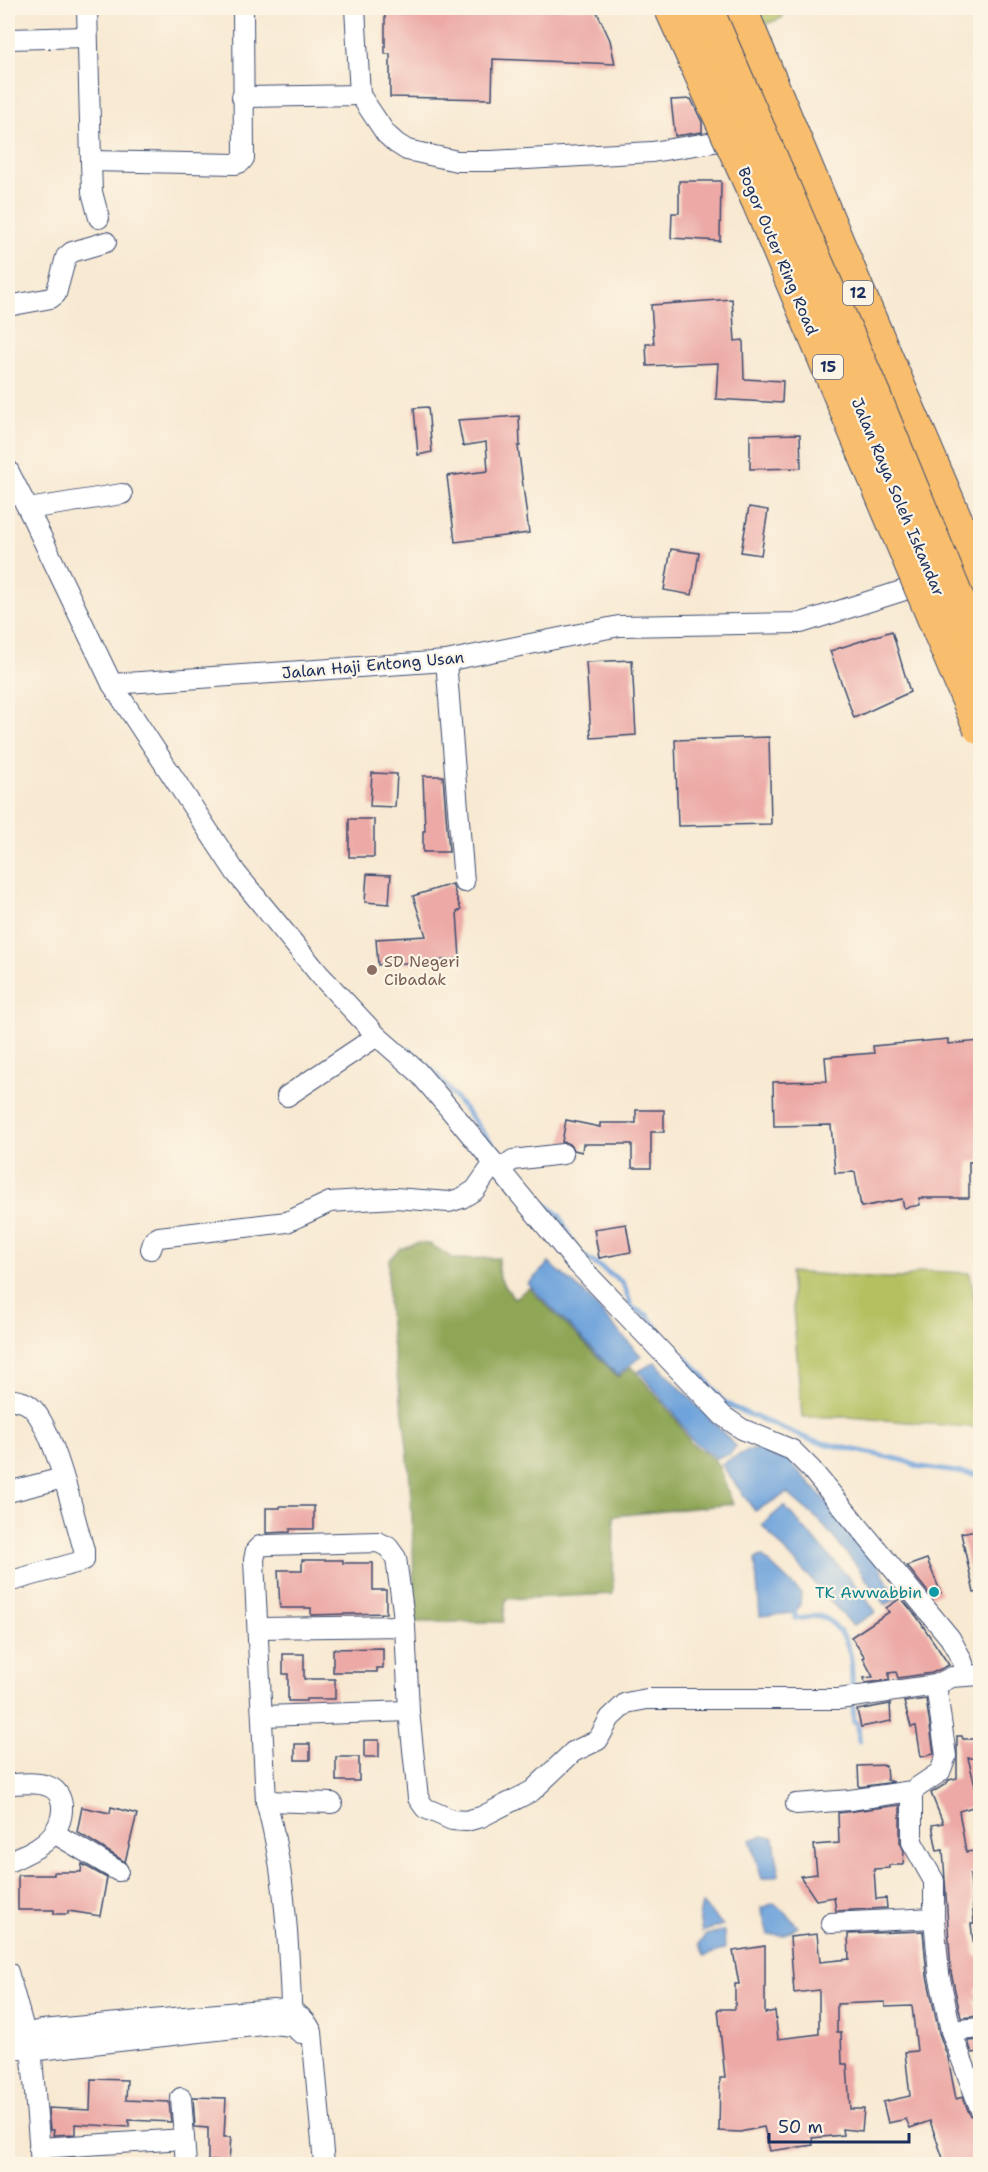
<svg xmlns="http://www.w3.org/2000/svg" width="988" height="2172" font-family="'Shantell Sans',sans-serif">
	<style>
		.green { fill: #b4c061; stroke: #687860; stroke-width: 1.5 }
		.forest { fill: #8fa657; stroke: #556a5a; stroke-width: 1.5 }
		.water { fill: #6ea3db; stroke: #44699c; stroke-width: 1.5 }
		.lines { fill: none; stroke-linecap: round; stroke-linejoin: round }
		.stream { stroke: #6ea3db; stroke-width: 5 }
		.building { fill: #eca9a5 }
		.minor-casing { stroke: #3c4b6f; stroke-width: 22 }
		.trunk-casing { stroke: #3c4b6f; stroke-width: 35 }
		.minor { stroke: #fff; stroke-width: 20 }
		.trunk { stroke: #f9be6d; stroke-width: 33 }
		.motorway-bridge-casing { stroke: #3c4b6f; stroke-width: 35; stroke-linecap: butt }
		.motorway-bridge { stroke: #f9be6d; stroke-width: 33 }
		.education-dot { fill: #8d6e63; stroke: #fcf5e5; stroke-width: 2 }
		.culture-dot { fill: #0f9aa8; stroke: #fcf5e5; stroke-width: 2 }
		.labels { text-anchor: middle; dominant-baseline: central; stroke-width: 4.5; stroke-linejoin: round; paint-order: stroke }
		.shield { fill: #fcf5e5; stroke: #5e6a86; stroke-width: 1.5 }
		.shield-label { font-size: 15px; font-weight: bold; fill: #1b2f5e }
		.street-label { font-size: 16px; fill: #1b2f5e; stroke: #fcf5e5 }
		.education-label { font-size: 16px; fill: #785e54; stroke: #fcf5e5; text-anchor: start }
		.culture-label { font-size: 16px; fill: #0d838f; stroke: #fcf5e5; text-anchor: end }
	</style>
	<rect width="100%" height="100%" fill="#fcf5e5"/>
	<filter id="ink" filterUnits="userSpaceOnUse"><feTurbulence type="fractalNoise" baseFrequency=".0167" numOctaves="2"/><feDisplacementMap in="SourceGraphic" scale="12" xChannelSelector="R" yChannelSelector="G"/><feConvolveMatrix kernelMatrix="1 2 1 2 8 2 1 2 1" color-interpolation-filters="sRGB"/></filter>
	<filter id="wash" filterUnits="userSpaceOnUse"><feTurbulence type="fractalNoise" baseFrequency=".008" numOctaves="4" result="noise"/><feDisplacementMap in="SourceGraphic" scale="24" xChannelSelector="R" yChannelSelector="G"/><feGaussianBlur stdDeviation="1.35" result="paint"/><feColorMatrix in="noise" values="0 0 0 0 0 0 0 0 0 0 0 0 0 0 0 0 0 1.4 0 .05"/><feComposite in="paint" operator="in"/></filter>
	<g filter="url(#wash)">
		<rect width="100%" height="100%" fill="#f8e9d2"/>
		<!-- green -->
		<g class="green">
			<path d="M745,8h38l-1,10 -16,6h-9z"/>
			<path d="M923,1271l47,2 10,57v98l-132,-11h-46l-12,-145 81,6h34z"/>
		</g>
		<!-- forest -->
		<path class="forest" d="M416,1243l14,1 24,15 45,-1c-4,19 4,25 15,40l15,-10 89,89 13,-10 6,6 39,46 14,23 24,17 4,6 15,39 -119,12 -1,78 -107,5 -3,23h-89c0,-62 -1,-123 -8,-184 -6,-59 -23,-118 -17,-178l11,-11z"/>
		<!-- water -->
		<g class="water">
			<path d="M549,1263l33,28 59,65 -23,19 -90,-91z"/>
			<path d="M655,1362l81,84 -6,8 -14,4 -25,-19 -14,-22 -38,-46z"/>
			<path d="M764,1449l7,8 17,3 38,41 51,60 12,25 9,12 -13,7 -28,-39 -37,-45 -33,-28 -32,18 -34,-47 28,-14z"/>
			<path d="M784,1506l74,82 18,24 -23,14 -91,-101z"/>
			<path d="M762,1556l39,37 -1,11 -5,9 -35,3 -5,-57z"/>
			<path d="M762,1836l12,2 5,37 -17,4 -12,-39z"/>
			<path d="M774,1903l14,12 10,12 -16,8h-14l-7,-27z"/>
			<path d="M702,1904l21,21 -21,7 -3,-15z"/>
			<path d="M724,1931l1,18 -20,7 -6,-12 7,-9z"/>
		</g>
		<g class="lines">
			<!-- stream -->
			<g class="stream">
				<path d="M409,1049l29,27 96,120 26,20 17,35 46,32 9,25 15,7 20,25 35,34 19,26 13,8 79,33 89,19 18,7 60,8"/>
				<path d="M795,1613v6c8,0 17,-4 24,-3 6,1 12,6 16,10 19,19 17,42 17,67"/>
				<path d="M853,1707l1,15 4,1 1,18"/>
			</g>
		</g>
		<g id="blocks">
			<!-- building -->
			<g class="building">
				<path d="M385,8h210l15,32 5,24 -122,-5 -1,40 -102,-2v-43h-5z"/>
				<path d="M691,99l11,23v10l-27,4 -4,-36z"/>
				<path d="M679,181h42l-1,60 -49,-3 1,-25h7z"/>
				<path d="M732,299l3,42 8,-1 1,39 39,2 -1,22 -66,-4 2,-36 -71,3 -1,-22h8l-3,-39z"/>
				<path d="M428,407l4,45 -14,3 -4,-47z"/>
				<path d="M519,416l1,30h-2l11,87 -74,9 -8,-66 41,-5 -2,-29 -23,4 -5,-26z"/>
				<path d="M800,434l1,34 -51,1v-34z"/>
				<path d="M749,507l19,3 -7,45 -20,-3z"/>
				<path d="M671,549l28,4 -7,42 -28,-5z"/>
				<path d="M892,631l18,61 -56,26 -24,-67z"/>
				<path d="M632,660l4,75 -45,3 -5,-76z"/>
				<path d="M769,737l2,87 -93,2 -3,-86z"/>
				<path d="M372,773l25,1 -2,33 -25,-1z"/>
				<path d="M423,776h20l6,76h-26v-21h2z"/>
				<rect x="349" y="819" width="25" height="38"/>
				<path d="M367,874l24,1 -2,29 -24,-2z"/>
				<path d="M452,884l9,26 -4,2 3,47 -82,6 -2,-26 50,-3 -13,-40z"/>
				<path d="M948,1039v5l33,-3v120l-12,1v36h-50l1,7 -16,3 -2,-9 -41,8 -6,-35 -20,1 -4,-48 -57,1 -1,-44 54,-1 -2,-24 49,-4 -1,-7z"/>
				<path d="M636,1110h28v22h-13v36h-19v-24h-49l-1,8 -8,-2 -6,-7 -6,-1 4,-22 34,7v-4h36z"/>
				<path d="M626,1224l5,28 -32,6 -5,-29z"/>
				<path d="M280,1506h34v23h-24v3l-24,1v-25h14z"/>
				<path d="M976,1530l5,24v38l-7,1 -13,-60z"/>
				<path d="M927,1559l14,34 -10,3 -24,-30z"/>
				<path d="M302,1560h41v3h30v27h13v23l-75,2v-7h-31l-2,-38h24z"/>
				<path d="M901,1598l16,19 32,48 -17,8 -34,5 -2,-6 -7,1v7l-24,3 -1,-5 9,-1 -10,-19 2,-1 -14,-20 38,-25 -3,-4z"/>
				<path d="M383,1648v20h-6v4h-44v-23z"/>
				<path d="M283,1654h21v25h31v20h-29v2h-18v-27h-5z"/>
				<path d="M926,1699l8,55 -13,3 -5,-31 -5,1 -7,-25z"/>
				<path d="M890,1704l1,17 -30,6 -4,-17z"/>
				<path d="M957,1736h5l1,3h18v19h-13l12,47 -21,6 7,41 8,-1 1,22 -5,1 4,50h-3l4,33 6,-1v32h-5l1,11h-3l4,17 -17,2 -10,-46 -8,-122 -6,1 -5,-26 11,-2 -12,-30 15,-9 3,-4 8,-2z"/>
				<rect x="364" y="1740" width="15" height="17"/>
				<rect x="295" y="1744" width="15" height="16"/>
				<rect x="336" y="1757" width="23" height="24"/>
				<path d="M886,1765l1,15 7,2 -35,5 -1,-21z"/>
				<path d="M900,1805v37l4,9 -1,14h-14v3l-15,1 2,30 10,-1 1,10 -51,3 -2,-14 -18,3 -16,-24 17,-2 -3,-29 25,-2 -1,-30z"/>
				<path d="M82,1807l28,6 1,-6 26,7 -12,48 -48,-30z"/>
				<path d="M82,1864l25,14 -7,38 -32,-5v3h-14v-4h-36v-35h36v-3h27z"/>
				<path d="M923,1931l4,45 12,57 9,25 8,41 7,-2 6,16 4,5 6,2 2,44h-36l-15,-43 -20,7 -4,-9 -18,4 -5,-21 27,-6 -5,-44 12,-1 -5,-45 -27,1v-5l-48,2v28h4l1,32h5l3,45h14l-2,22 -20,-2 1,6 -31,3 1,7 -43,6 -6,-24 -24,5 -21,-1 1,-53h5l-7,-69h17v-25h4l-6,-33 32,-5v67l10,-2 3,28 41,-5v-44l-25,3 -4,-56 27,-3 3,28 29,-3 -1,-25z"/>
				<path d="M981,2040v12l-9,1 -4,-12z"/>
				<path d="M91,2079l36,1 -1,20 43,2 2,20 -42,-2v7l-54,-3v10l-22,1 1,-5h-4l-2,-22 42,2z"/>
				<path d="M193,2097l33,1 -2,39h7l-2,24h-21v-33l-13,-1z"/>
				<path d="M74,2158v6h-21v-5z"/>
			</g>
		</g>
	</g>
	<g filter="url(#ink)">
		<use href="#blocks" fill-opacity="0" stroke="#3c4b6f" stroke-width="1.5"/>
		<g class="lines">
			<!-- minor casing -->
			<g class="minor-casing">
				<g id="minor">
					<path d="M87,8l4,153 145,3 5,-2 3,-4 -1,-150"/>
					<path d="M8,39l79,-2"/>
					<path d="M360,95l26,39 10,9 11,7 50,11h35l160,-9 87,-14"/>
					<path d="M242,97l118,-2 -5,-87"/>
					<path d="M91,161l1,31 7,26"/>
					<path d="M8,306l43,-8 5,-4 10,-37 6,-5 34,-10"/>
					<path d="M8,470l20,39 84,175 124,189 83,101 58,62 40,35 30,35 127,154 149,156 19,13 50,21 19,19 139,169 11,20 6,17"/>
					<path d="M28,509l94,-15"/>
					<path d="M446,661l18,221"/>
					<path d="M112,684l334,-23 173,-35 182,-3 129,-41"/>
					<path d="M287,1096l90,-60"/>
					<path d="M500,1169l13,-9 50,-6"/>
					<path d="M151,1249l3,-9 5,-3 128,-15 43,-20 65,-4 54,4 13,-4 13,-8 19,-27"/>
					<path d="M8,1399c7,1 16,2 22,7 24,20 44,111 54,144v10l-5,2 -71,20"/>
					<path d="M8,1492l55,-14"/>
					<path d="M259,1628l146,-2 4,85 9,87 7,10 27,12 14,1 15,-4 51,-26 41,-39 25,-12 12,-22 16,-15 21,-4h192l97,-14 16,-8 28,-2"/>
					<path d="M264,1716l145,-5"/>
					<path d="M8,1784c12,0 30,-3 42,3 7,3 11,10 12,18 2,33 -30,47 -54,57"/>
					<path d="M912,1791v51l22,39v37l5,56 12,57 29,77"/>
					<path d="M266,1801l66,2"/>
					<path d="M796,1804l54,-4 62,-9 28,-19 6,-16 -10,-71"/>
					<path d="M54,1833l64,38"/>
					<path d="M831,1923l103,-5"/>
					<path d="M8,1972l24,86 9,106"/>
					<path d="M292,2026c-3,-76 -6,-152 -26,-225l-12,-241 2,-10 4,-4 8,-1 110,-3 10,5 8,11 9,68"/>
					<path d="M951,2031l29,-3"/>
					<path d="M8,2038l34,-8 231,-21c19,1 30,4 39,23l12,132"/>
					<path d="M8,2045l22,6 242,-27 20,2 9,7"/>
					<path d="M181,2098l5,66"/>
					<path d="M39,2148l145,-9"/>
				</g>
			</g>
			<!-- trunk casing -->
			<g class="trunk-casing">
				<path id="trunk" d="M740,8l119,286 121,282"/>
			</g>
			<!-- minor -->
			<use href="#minor" class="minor"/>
			<!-- trunk -->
			<use href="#trunk" class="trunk"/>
			<!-- motorway-bridge casing -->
			<g class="motorway-bridge-casing">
				<g id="motorway-bridge">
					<path d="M671,8l88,195 221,525"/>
					<path d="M706,8l167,385 107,261"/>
				</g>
			</g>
			<!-- motorway-bridge -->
			<use href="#motorway-bridge" class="motorway-bridge"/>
		</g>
	</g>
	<!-- markers -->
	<circle class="education-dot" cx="372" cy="970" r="6"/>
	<circle class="culture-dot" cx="934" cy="1592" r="6"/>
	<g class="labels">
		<!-- shield labels -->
		<g class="shield">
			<rect x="843" y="281" width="30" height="24" rx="4.5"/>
			<rect x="813" y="355" width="30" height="24" rx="4.5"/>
		</g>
		<g class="shield-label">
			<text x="858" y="293">12</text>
			<text x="828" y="367">15</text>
		</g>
		<!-- street labels -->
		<g class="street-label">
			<text transform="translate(778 251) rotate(67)">Bogor Outer Ring Road</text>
			<text transform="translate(898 497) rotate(67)">Jalan Raya Soleh Iskandar</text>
			<text transform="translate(373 665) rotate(-5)">Jalan Haji Entong Usan</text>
		</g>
		<!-- education labels -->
		<g class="education-label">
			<text x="384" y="961">SD Negeri<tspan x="384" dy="18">Cibadak</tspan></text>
		</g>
		<!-- culture labels -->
		<g class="culture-label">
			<text x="922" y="1592">TK Awwabbin</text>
		</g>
	</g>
	<!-- margin -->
	<rect width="988" height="2172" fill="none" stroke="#fcf5e5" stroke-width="30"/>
	<!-- scale -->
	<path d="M769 2133v9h140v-9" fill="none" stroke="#1b2f5e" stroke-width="3"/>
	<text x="778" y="2133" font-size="18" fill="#1b2f5e" stroke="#fcf5e5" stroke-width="4.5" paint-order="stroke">50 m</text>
</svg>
